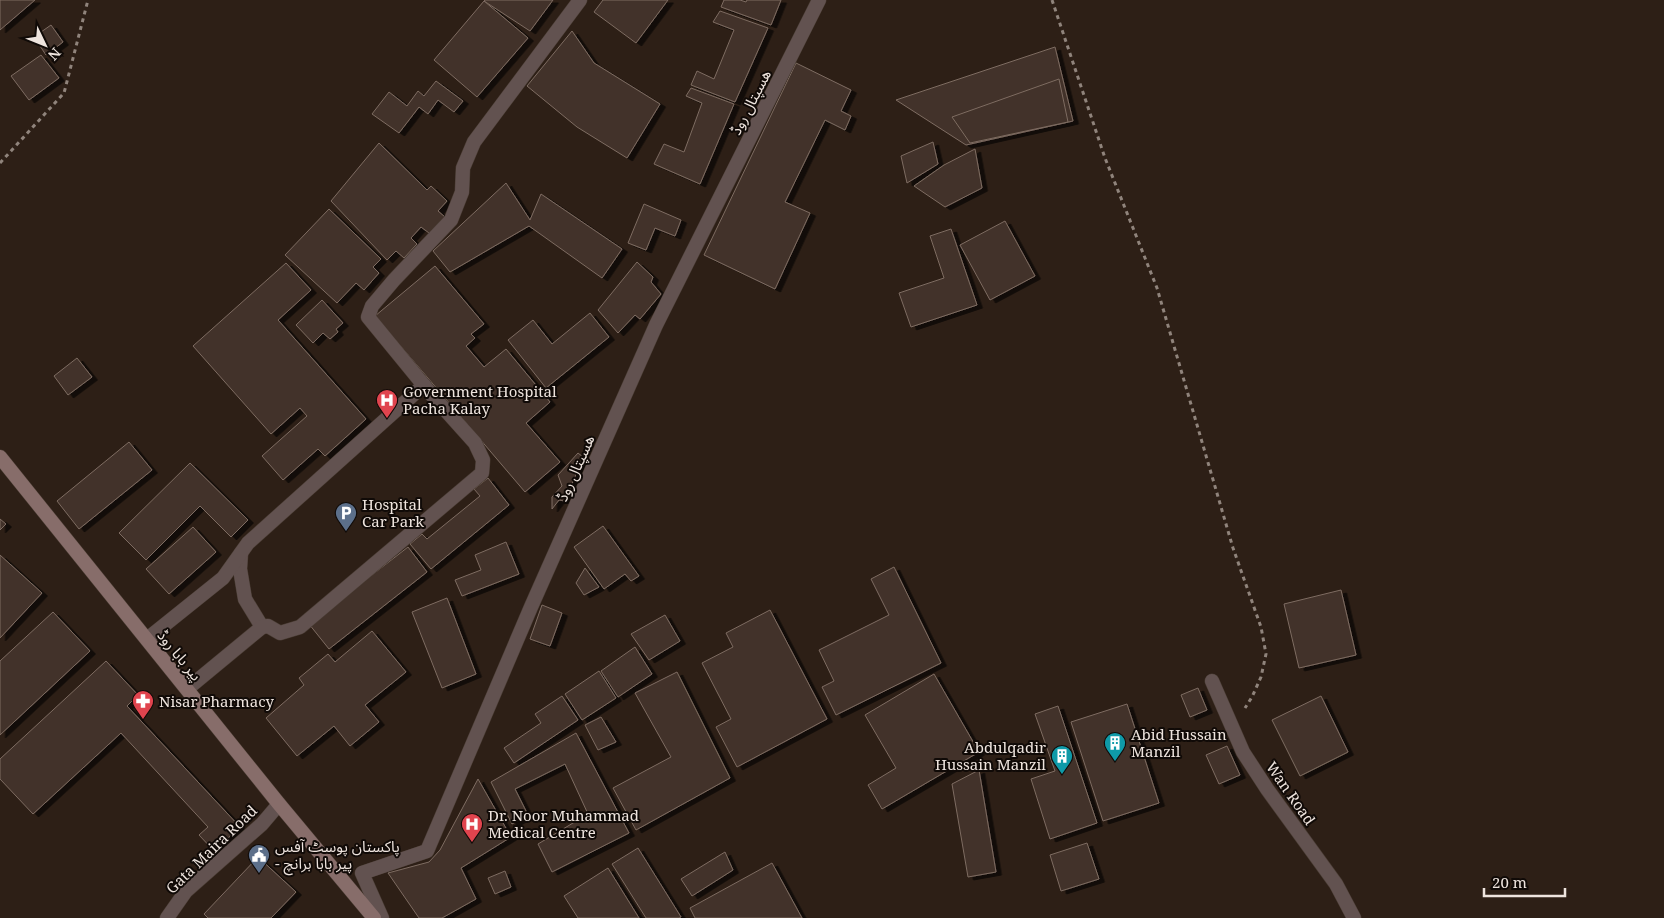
<svg xmlns="http://www.w3.org/2000/svg" width="1664" height="918" font-family="'Noto Serif','Noto Sans Arabic',serif">
	<style>
		.building { fill: #423229; stroke: #7e6c62; filter: url(#shadow) }
		.lines { fill: none; stroke-linecap: round; stroke-linejoin: round }
		.minor-casing { stroke: #483b32; stroke-width: 15 }
		.tertiary-casing { stroke: #483b32; stroke-width: 15 }
		.secondary-casing { stroke: #483b32; stroke-width: 15 }
		.path { stroke: #90847c; stroke-width: 3; stroke-dasharray: 4 4; stroke-linecap: butt }
		.minor { stroke: #625250; stroke-width: 14 }
		.tertiary { stroke: #625250; stroke-width: 14 }
		.secondary { stroke: #876d6a; stroke-width: 14 }
		.labels { text-anchor: middle; dominant-baseline: central; stroke-width: 4; stroke-linejoin: round; paint-order: stroke }
		.street-label { font-size: 15px; fill: #eee4de; stroke: #100a07 }
		.poi-label { font-size: 15px; fill: #eee4de; stroke: #100a07; text-anchor: start }
	</style>
	<defs>
		<filter id="shadow"><feDropShadow dx="5.5" dy="3" stdDeviation="0" flood-color="#0009"/></filter>
	</defs>
	<rect width="100%" height="100%" fill="#2d1f16"/>
	<!-- building -->
	<g class="building">
		<path d="M0,0h35l-35,30z"/>
		<path d="M485,0h68l-23,31 -46,-30z"/>
		<path d="M603,0h65l-32,43 -42,-31z"/>
		<path d="M724,0h16l6,2 1,-2h34l-10,25 -50,-18z"/>
		<path d="M484,1l44,37 -51,59 -43,-37z"/>
		<path d="M720,11l48,17 -33,74 -44,-17 6,-14 17,8 20,-49 -21,-8z"/>
		<path d="M51,25l12,17 -17,13 -12,-18z"/>
		<path d="M572,31l22,32 66,41 -33,54 -50,-31 -50,-41z"/>
		<path d="M1055,47l18,74 -107,24 -70,-45z"/>
		<path d="M41,55l18,23 -30,22 -18,-24z"/>
		<path d="M796,63l55,27 -10,21 10,5 -6,14 -20,-10 -40,82 25,11 -35,76 -71,-34z"/>
		<path d="M1059,79l9,43 -98,21 -18,-26z"/>
		<path d="M436,81l27,20 -9,11 -16,-12 -10,14 -9,-7 -20,26 -27,-19 17,-22 18,14 11,-15 6,5z"/>
		<path d="M691,88l43,16 -34,80 -46,-20 10,-20 20,8 18,-49 -16,-7z"/>
		<path d="M933,142l5,22 -31,19 -6,-27z"/>
		<path d="M379,143l48,47 4,-4 16,15 -9,10 7,6 -16,16 -8,-6 -10,11 6,6 -13,14 -8,-7 -9,9 -56,-59z"/>
		<path d="M975,149l7,39 -37,19 -31,-21 30,-21z"/>
		<path d="M506,183l24,37 11,-26 81,55 -20,29 -73,-52 -79,46 -17,-21z"/>
		<path d="M644,204l37,16 -6,16 -20,-8 -9,22 -18,-7z"/>
		<path d="M329,209l52,50 -8,8 6,6 -15,17 -8,-7 -19,20 -52,-48z"/>
		<path d="M1005,221l30,55 -45,24 -30,-55z"/>
		<path d="M951,229l26,76 -66,22 -12,-34 45,-15 -14,-42z"/>
		<path d="M637,262l16,15 -2,5 10,12 -21,25 -5,-4 -17,18 -20,-23z"/>
		<path d="M286,263l25,27 -33,30 88,99 -41,37 -7,-7 -35,31 -21,-24 45,-40 -7,-8 -29,26 -78,-88z"/>
		<path d="M435,266l49,58 -13,10 4,4 -9,8 18,21 22,-18 44,53 -24,21 34,39 -35,30 -150,-176z"/>
		<path d="M322,300l21,23 -7,6 2,3 -8,7 -7,-6 -10,10 -17,-18z"/>
		<path d="M590,313l19,24 -63,51 -38,-48 25,-20 19,24z"/>
		<path d="M77,358l15,19 -24,18 -14,-19z"/>
		<path d="M129,442l23,28 -73,59 -22,-28z"/>
		<path d="M578,453l5,4 -18,44 -6,-1 -7,9v-12l10,-11 -4,-11z"/>
		<path d="M190,463l58,57 -17,17 -31,-31 -54,54 -27,-27z"/>
		<path d="M488,478l21,27 -78,64 -21,-25 12,-10 5,5 53,-43 -6,-7z"/>
		<path d="M0,519l6,5 -6,6z"/>
		<path d="M603,526l36,50 -8,5 -6,-7 -21,15 -30,-42z"/>
		<path d="M193,527l23,25 -47,42 -23,-25z"/>
		<path d="M506,542l13,32 -57,22 -7,-16 26,-10 -6,-15z"/>
		<path d="M408,547l19,25 -98,77 -20,-25z"/>
		<path d="M0,555l42,38 -42,45z"/>
		<path d="M894,567l47,96 -105,52 -14,-28 12,-6 -15,-31 70,-35 -18,-36z"/>
		<path d="M585,568l14,19 -15,8 -8,-12z"/>
		<path d="M1341,590l15,65 -57,13 -15,-64z"/>
		<path d="M447,598l29,76 -34,14 -30,-76z"/>
		<path d="M542,605l20,8 -12,33 -20,-7z"/>
		<path d="M770,610l57,109 -90,48 -21,-40 15,-8 -29,-56 31,-16 -7,-14z"/>
		<path d="M53,612l37,39 -90,84v-74z"/>
		<path d="M665,615l15,26 -31,19 -18,-26z"/>
		<path d="M372,631l34,41 -41,33 14,17 -29,24 -16,-20 -37,30 -31,-38 38,-33 -5,-7 29,-24 7,8z"/>
		<path d="M635,647l17,27 -34,23 -17,-26z"/>
		<path d="M106,661l32,34 -11,11 113,121 -26,24 -15,-16 9,-8 -87,-94 -88,81 -33,-35v-20z"/>
		<path d="M599,671l17,27 -34,22 -17,-26z"/>
		<path d="M677,672l53,106 -94,52 -23,-42 58,-31 -36,-64z"/>
		<path d="M934,674l45,78 -97,57 -14,-24 28,-17 -31,-53z"/>
		<path d="M1198,688l9,22 -17,7 -9,-22z"/>
		<path d="M562,696l16,24 -64,43 -10,-15 37,-25 -6,-9z"/>
		<path d="M1321,696l27,56 -48,24 -28,-56z"/>
		<path d="M1127,704l32,99 -56,18 -32,-99z"/>
		<path d="M1058,706l39,117 -47,16 -19,-60 24,-8 -20,-57z"/>
		<path d="M601,717l15,25 -18,8 -13,-25z"/>
		<path d="M576,733l53,100 -77,39 -14,-28 50,-30 -23,-50 -50,25 13,26 -16,9 -21,-42z"/>
		<path d="M1227,746l13,29 -21,9 -13,-29z"/>
		<path d="M979,770l17,102 -28,5 -16,-93z"/>
		<path d="M478,779l33,58 -50,31 15,31 -34,19h-23l-31,-45 41,-11 11,-12z"/>
		<path d="M1087,843l12,36 -38,12 -11,-36z"/>
		<path d="M638,848l43,69 -2,1h-33l-34,-54z"/>
		<path d="M725,852l8,18 -41,26 -11,-17z"/>
		<path d="M258,857l38,35 -25,26h-63l-4,-4z"/>
		<path d="M772,863l30,55h-107l-5,-10z"/>
		<path d="M608,868l31,50h-61l-14,-22z"/>
		<path d="M505,871l6,16 -16,7 -7,-16z"/>
	</g>
	<g class="lines">
		<!-- minor casing -->
		<g class="minor-casing">
			<g id="minor">
				<path d="M241,553l-1,16 5,30 17,28"/>
				<path d="M147,639l76,-61 25,-35 176,-158"/>
				<path d="M187,689l75,-62 6,-1 12,7 20,-6 182,-154 1,-13 -8,-17 -44,-49 -63,-77 4,-11 22,-26 57,-60 11,-28 1,-24 11,-26 106,-142"/>
				<path d="M167,918l19,-27 76,-67 17,-20"/>
				<path d="M382,918l-20,-45 65,-22 104,-244 125,-282 163,-325"/>
			</g>
		</g>
		<!-- tertiary casing -->
		<g class="tertiary-casing">
			<path id="tertiary" d="M1212,681l31,71 24,37 69,95 18,34"/>
		</g>
		<!-- secondary casing -->
		<g class="secondary-casing">
			<path id="secondary" d="M0,457l279,347 95,114"/>
		</g>
		<!-- path -->
		<g class="path">
			<path d="M1052,0l53,158 52,130 76,260 28,79 5,27 -5,23 -9,20 -7,11"/>
			<path d="M0,163l64,-70 24,-93"/>
		</g>
		<!-- minor -->
		<use href="#minor" class="minor"/>
		<!-- tertiary -->
		<use href="#tertiary" class="tertiary"/>
		<!-- secondary -->
		<use href="#secondary" class="secondary"/>
	</g>
	<!-- icons -->
	<defs>
		<g id="hospital-pin" transform="scale(1.125)"><path d="M0 17L-7.5 6A9.5 9.5 0 1 1 7.5 6Z" fill="#e0444e" stroke="#100a07"/><path d="M-5-5h3v3.5h4V-5h3V5h-3V1.5h-4V5h-3Z" fill="#fff"/></g>
		<g id="parking-pin" transform="scale(1.125)"><path d="M0 17L-7.5 6A9.5 9.5 0 1 1 7.5 6Z" fill="#5c6f8a" stroke="#100a07"/><path d="M-3.5-5.5H1a3.5 3.5 0 0 1 0 7H-1V5.5H-3.5ZM-1-3.4V-.6H.8a1.4 1.4 0 0 0 0-2.8Z" fill="#fff"/></g>
		<g id="pharmacy-pin" transform="scale(1.125)"><path d="M0 17L-7.5 6A9.5 9.5 0 1 1 7.5 6Z" fill="#e0444e" stroke="#100a07"/><path d="M-2-6h4v4h4v4h-4v4h-4v-4h-4v-4h4Z" fill="#fff"/></g>
		<g id="building-pin" transform="scale(1.125)"><path d="M0 17L-7.5 6A9.5 9.5 0 1 1 7.5 6Z" fill="#0f9aa8" stroke="#100a07"/><path d="M-4-6H4V6H1V3H-1V6H-4ZM-2.5-4.3h1.7v1.8h-1.7ZM.8-4.3h1.7v1.8H.8ZM-2.5-1h1.7V.8h-1.7ZM.8-1h1.7V.8H.8Z" fill="#fff"/></g>
		<g id="civic-pin" transform="scale(1.125)"><path d="M0 17L-7.5 6A9.5 9.5 0 1 1 7.5 6Z" fill="#5c6f8a" stroke="#100a07"/><path d="M-.6-6.5H3V-4.5H.6V-3L4-1V1h2V6H-6V1h2V-1L-.6-3ZM-1.2 2.5V6h2.4V2.5Z" fill="#fff"/></g>
	</defs>
	<g fill-rule="evenodd">
		<use href="#hospital-pin" x="387" y="400"/>
		<use href="#parking-pin" x="346" y="513"/>
		<use href="#pharmacy-pin" x="143" y="701"/>
		<use href="#building-pin" x="1115" y="743"/>
		<use href="#building-pin" x="1062" y="756"/>
		<use href="#hospital-pin" x="472" y="824"/>
		<use href="#civic-pin" x="259" y="855"/>
	</g>
	<g class="labels">
		<!-- street labels -->
		<g class="street-label">
			<text transform="translate(750 102) rotate(-63)">ھسپتال روڈ</text>
			<text transform="translate(575 468) rotate(-66)">ھسپتال روڈ</text>
			<text transform="translate(180 655) rotate(51)">پیر بابا روڈ</text>
			<text transform="translate(1291 793) rotate(55)">Wan Road</text>
			<text transform="translate(211 849) rotate(-44)">Gata Maira Road</text>
		</g>
		<!-- poi labels -->
		<g class="poi-label">
			<text x="403" y="391">Government Hospital<tspan x="403" dy="17">Pacha Kalay</tspan></text>
			<text x="362" y="504">Hospital<tspan x="362" dy="17">Car Park</tspan></text>
			<text x="159" y="701">Nisar Pharmacy</text>
			<text x="1131" y="734">Abid Hussain<tspan x="1131" dy="17">Manzil</tspan></text>
			<text x="1046" y="747" text-anchor="end">Abdulqadir<tspan x="1046" dy="17">Hussain Manzil</tspan></text>
			<text x="488" y="815">Dr. Noor Muhammad<tspan x="488" dy="17">Medical Centre</tspan></text>
			<text x="275" y="846">پاکستان پوسٹ آفس<tspan x="275" dy="17">- پیر بابا برانچ</tspan></text>
		</g>
	</g>
	<!-- north arrow -->
	<g transform="translate(45 45) rotate(133)" stroke="#100a07" stroke-width="4" paint-order="stroke">
	<path d="M0-4L9 19L0 12L-9 19Z" fill="#eee4de"/>
	<text y="-8" font-size="14" font-weight="bold" text-anchor="middle" fill="#eee4de">N</text>
	</g>
	<!-- scale -->
	<path d="M1484 888v8h81v-8" fill="none" stroke="#eee4de" stroke-width="2.5"/>
	<text x="1492" y="888" font-size="15" fill="#eee4de" stroke="#100a07" stroke-width="4" paint-order="stroke">20 m</text>
</svg>
